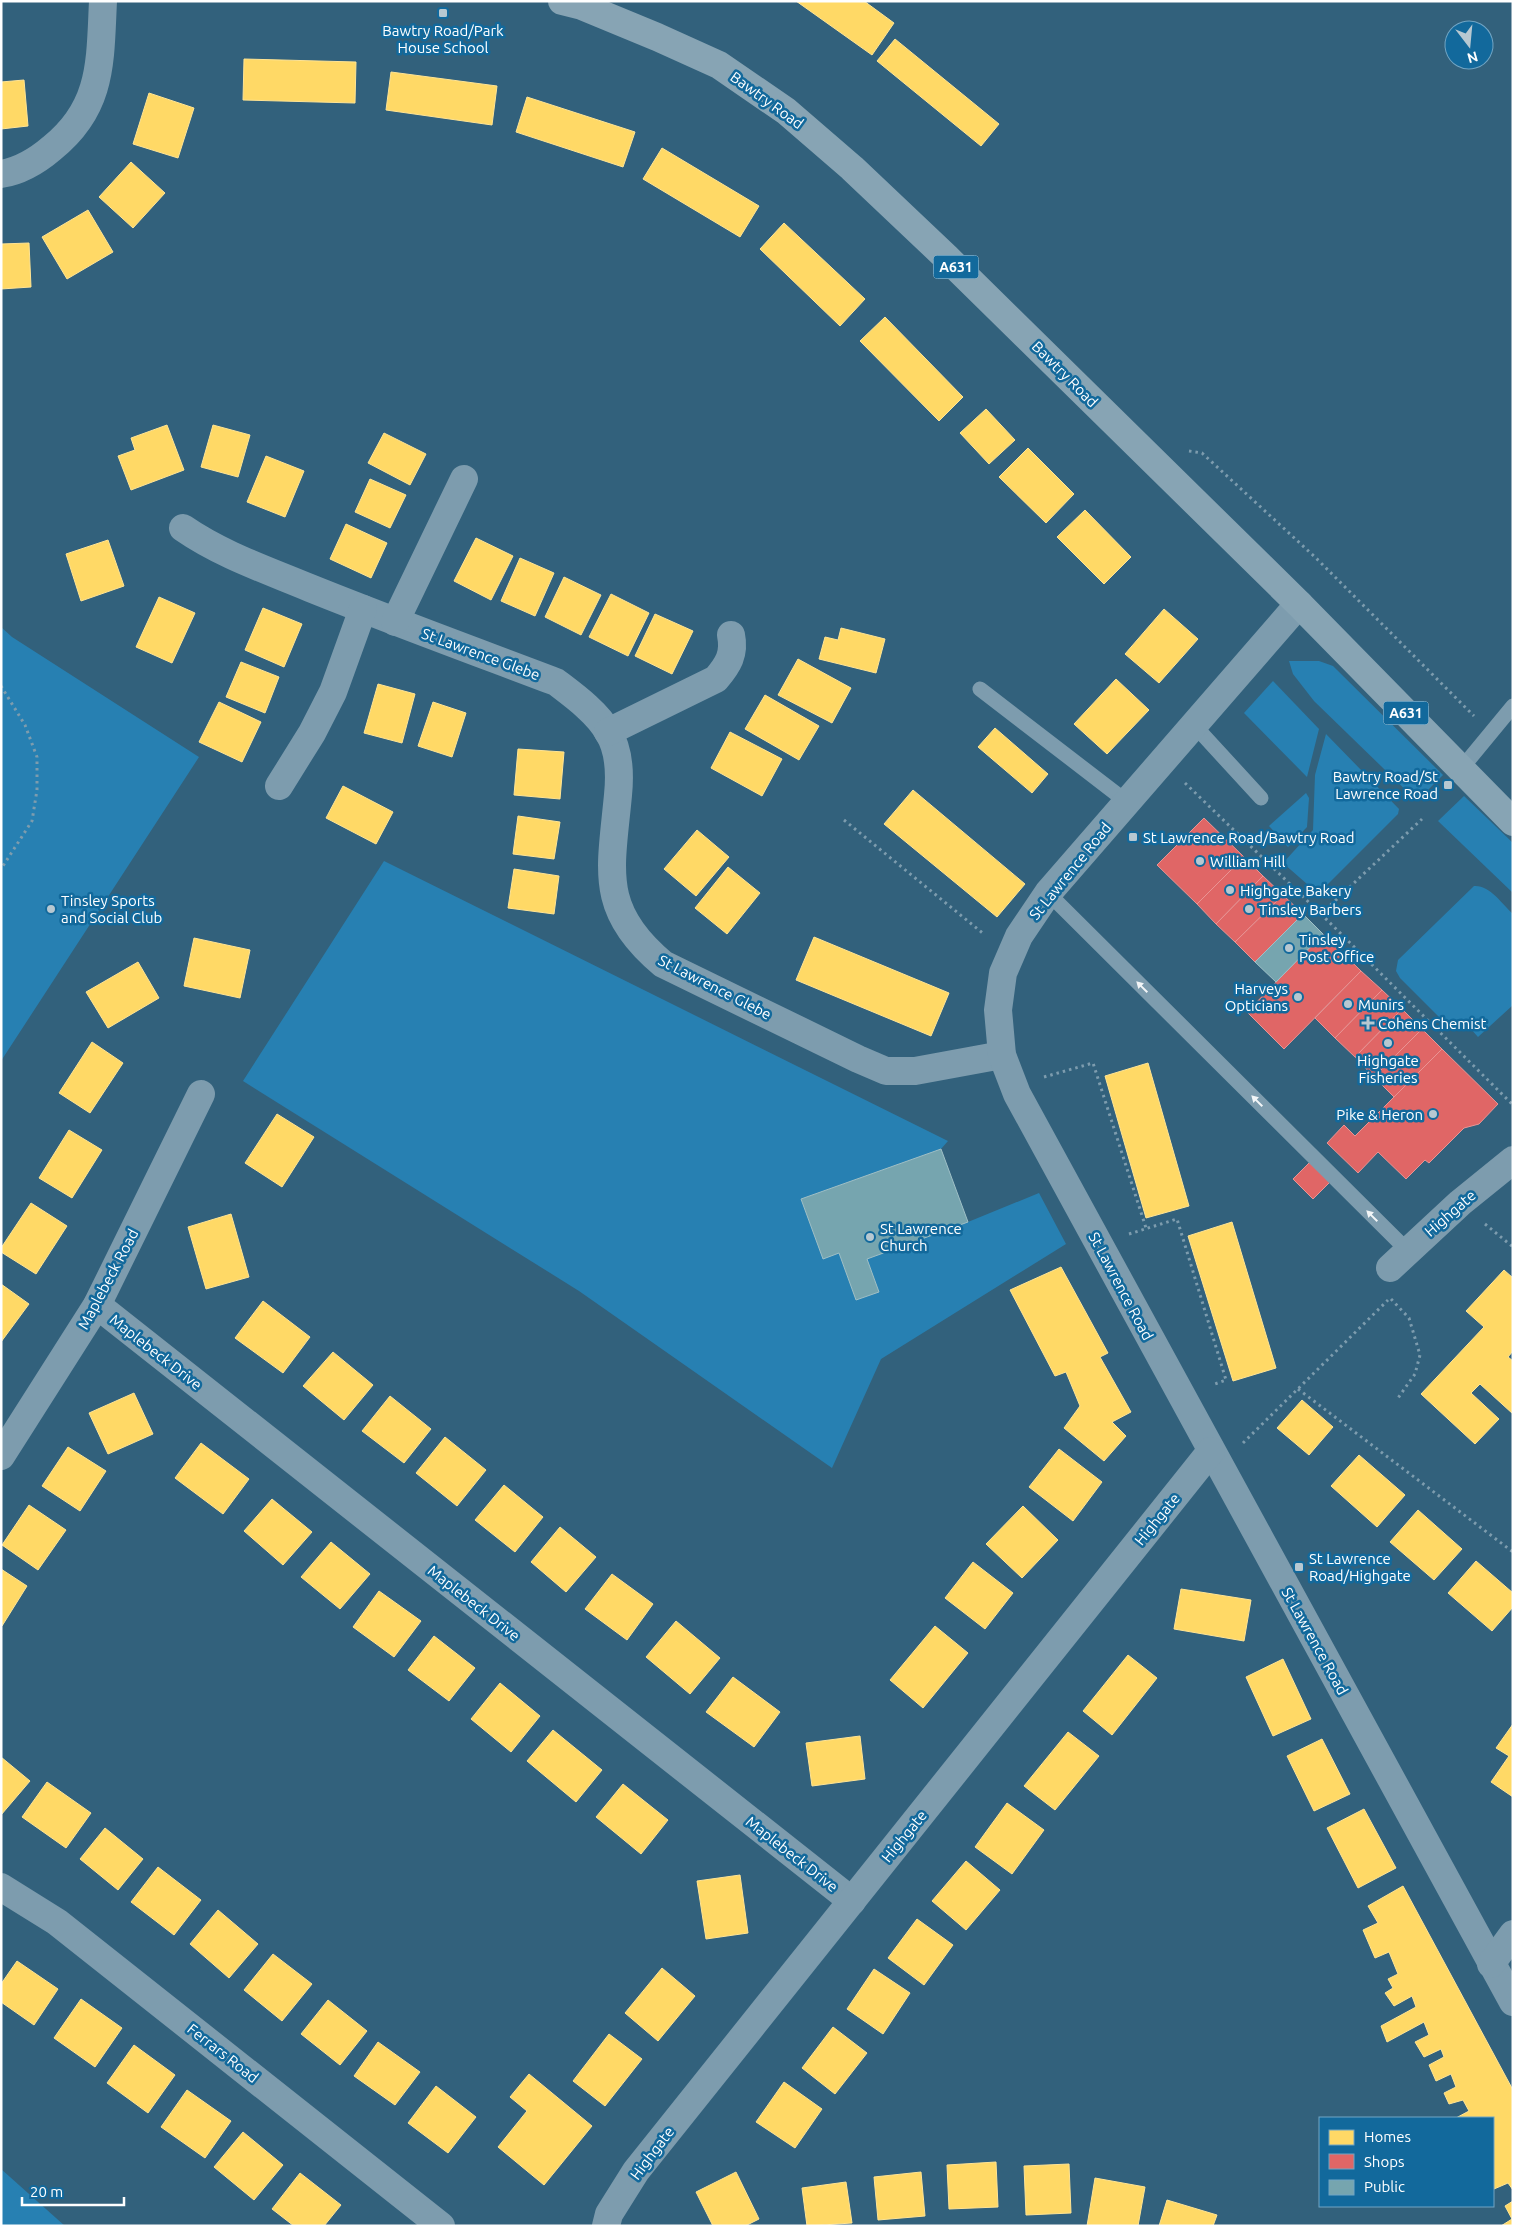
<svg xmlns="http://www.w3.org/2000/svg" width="1514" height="2227" font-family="Ubuntu,sans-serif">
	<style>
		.green { fill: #2780b2 }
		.homes { fill: #ffd966; stroke: #ffe494 }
		.shops { fill: #e06666; stroke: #e99494 }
		.public { fill: #76a5af; stroke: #9fc0c7 }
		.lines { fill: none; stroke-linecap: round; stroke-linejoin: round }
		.path { stroke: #7d9cae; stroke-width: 3; stroke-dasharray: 2.5 4; stroke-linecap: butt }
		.lane { stroke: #7d9cae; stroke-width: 15 }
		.street { stroke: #7d9cae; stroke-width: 28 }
		.primary { stroke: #87a4b4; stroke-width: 28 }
		.oneway { fill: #f2f5f7 }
		.poi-dot { fill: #b7c8d1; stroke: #12699c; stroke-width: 2 }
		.labels { text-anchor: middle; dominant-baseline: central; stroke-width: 5; stroke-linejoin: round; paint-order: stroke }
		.shield { fill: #12699c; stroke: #b8d2e1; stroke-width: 1 }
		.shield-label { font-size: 14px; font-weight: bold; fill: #fff }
		.poi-label { font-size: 15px; fill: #fff; stroke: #12699c; text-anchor: start }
		.street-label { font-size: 15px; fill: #fff; stroke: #12699c }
	</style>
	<rect width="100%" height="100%" fill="#32617c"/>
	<!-- green -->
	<g class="green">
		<path d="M1,627l11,10 187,120 -198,304z"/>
		<path d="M1289,661h30l14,5 110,109 -26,26 -103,-100 -21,-27z"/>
		<path d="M1273,681l46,48 -12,48 -63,-64z"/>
		<path d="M1326,734l73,75 -1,5 -76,76 -7,1 -32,-28 30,-33 2,-55z"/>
		<path d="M1306,793l3,5 -2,29 -19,20 -19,-21z"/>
		<path d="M1464,796l49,47v50l-75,-72z"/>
		<path d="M384,861l564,280 -7,8 -140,50 22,59 16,-5 17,47 23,-8 -12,-33 101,-37 71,-29 27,51 -185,115 -49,109 -253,-177 -336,-210z"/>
		<path d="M1474,886c16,-1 28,18 39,28v91l-35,32 -16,-18 -12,9 -50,-50 -4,-7 2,-11z"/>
		<path d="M1,2169l64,57h-64z"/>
	</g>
	<!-- homes -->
	<g class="homes">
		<path d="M796,1h68l30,22 -22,32z"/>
		<path d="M895,39l104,85 -18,22 -104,-85z"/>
		<path d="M244,59l112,3 -1,41 -112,-3z"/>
		<path d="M391,72l106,14 -5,39 -106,-15z"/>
		<path d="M24,80l4,46 -27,3v-47z"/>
		<path d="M149,93l45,15 -16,50 -45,-14z"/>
		<path d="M527,97l108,35 -12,35 -107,-35z"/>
		<path d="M662,148l97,58 -19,31 -97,-58z"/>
		<path d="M131,162l34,31 -32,35 -34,-31z"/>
		<path d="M88,210l25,42 -46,27 -25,-42z"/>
		<path d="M784,223l81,76 -25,27 -80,-77z"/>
		<path d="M29,243l2,44 -30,2v-45z"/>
		<path d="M885,317l78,80 -24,24 -79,-80z"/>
		<path d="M986,409l29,31 -26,24 -29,-31z"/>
		<path d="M167,425l17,45 -53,20 -13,-34 17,-6 -4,-12z"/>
		<path d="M213,425l37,10 -12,42 -37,-10z"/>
		<path d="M384,433l42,21 -16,31 -42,-22z"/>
		<path d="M1028,448l46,46 -28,29 -47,-46z"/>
		<path d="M266,456l38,15 -19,46 -38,-15z"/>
		<path d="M370,479l36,16 -16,33 -35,-16z"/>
		<path d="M1085,510l46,47 -27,27 -47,-47z"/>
		<path d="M346,524l41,19 -16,35 -41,-19z"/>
		<path d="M476,538l37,18 -22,44 -37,-19z"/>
		<path d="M108,540l16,46 -43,15 -15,-47z"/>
		<path d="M520,558l34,15 -19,43 -34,-15z"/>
		<path d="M564,577l37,18 -20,40 -36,-18z"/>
		<path d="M611,594l38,19 -21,43 -39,-19z"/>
		<path d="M159,597l36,16 -23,50 -36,-16z"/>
		<path d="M263,608l39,16 -18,43 -39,-17z"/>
		<path d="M1164,609l34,30 -39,44 -34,-29z"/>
		<path d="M655,614l38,17 -21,43 -37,-18z"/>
		<path d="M841,628l44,11 -9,34 -57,-14 6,-22 13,3z"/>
		<path d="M798,659l53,29 -19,35 -54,-28z"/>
		<path d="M241,662l38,15 -14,36 -39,-16z"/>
		<path d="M1116,679l33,31 -42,44 -33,-30z"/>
		<path d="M378,684l37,10 -13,49 -38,-10z"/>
		<path d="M765,695l54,31 -20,34 -54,-31z"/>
		<path d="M219,702l42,20 -19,40 -43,-20z"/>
		<path d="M433,702l33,11 -14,44 -34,-11z"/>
		<path d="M995,728l53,46 -16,19 -54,-46z"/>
		<path d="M730,732l52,27 -20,37 -51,-28z"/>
		<path d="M518,749l46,3 -4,47 -46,-4z"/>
		<path d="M343,786l50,26 -17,32 -50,-26z"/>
		<path d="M913,790l112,94 -28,33 -113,-93z"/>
		<path d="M518,816l42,6 -6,37 -41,-5z"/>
		<path d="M697,830l32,27 -33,39 -32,-27z"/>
		<path d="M728,867l32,26 -33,41 -32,-26z"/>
		<path d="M514,869l45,7 -5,38 -46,-6z"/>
		<path d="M814,937l135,56 -18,43 -135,-56z"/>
		<path d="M194,938l56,12 -10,48 -56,-12z"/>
		<path d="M138,962l21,36 -51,30 -22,-36z"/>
		<path d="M92,1042l31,21 -33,50 -31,-20z"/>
		<path d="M1148,1063l41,143 -43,12 -41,-142z"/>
		<path d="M277,1114l37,23 -32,50 -37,-24z"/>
		<path d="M69,1130l33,20 -30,48 -33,-20z"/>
		<path d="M31,1203l36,23 -31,48 -35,-22v-4z"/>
		<path d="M231,1214l18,63 -43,12 -18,-62z"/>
		<path d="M1232,1222l44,146 -43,13 -45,-145z"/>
		<path d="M1061,1267l47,86 -8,4 31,55 -19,10 14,14 -22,25 -40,-33 16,-22 -14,-34 -11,4 -45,-86z"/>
		<path d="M1504,1270l9,8v73l-5,6 5,4v53l-33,-30 -9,9 28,26 -24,25 -54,-50 63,-67 -18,-16z"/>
		<path d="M1,1284l28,20 -28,38z"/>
		<path d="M263,1301l47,36 -27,36 -48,-35z"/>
		<path d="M333,1352l40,33 -29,35 -41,-34z"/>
		<path d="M134,1393l19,41 -45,20 -19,-41z"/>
		<path d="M390,1396l41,33 -27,34 -42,-32z"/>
		<path d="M1302,1400l31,27 -24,28 -32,-27z"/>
		<path d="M445,1437l41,33 -29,36 -41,-33z"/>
		<path d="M201,1443l48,36 -26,35 -48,-36z"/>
		<path d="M68,1447l38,24 -26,40 -38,-25z"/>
		<path d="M1059,1449l43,33 -29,39 -44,-34z"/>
		<path d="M1359,1455l46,40 -28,32 -46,-41z"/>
		<path d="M504,1485l39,32 -28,35 -40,-32z"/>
		<path d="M272,1499l40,33 -29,33 -39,-34z"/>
		<path d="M29,1505l37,25 -28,40 -36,-25z"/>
		<path d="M1023,1506l35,34 -36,38 -36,-34z"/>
		<path d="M1418,1510l44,39 -28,31 -44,-38z"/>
		<path d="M560,1527l36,30 -30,35 -35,-30z"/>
		<path d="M331,1542l39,32 -30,35 -39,-32z"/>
		<path d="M1476,1561l37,32v14l-21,24 -44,-38z"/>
		<path d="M973,1562l40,31 -28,36 -40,-31z"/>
		<path d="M1,1569l26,17 -25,40h-1z"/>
		<path d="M612,1574l41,30 -26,36 -42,-31z"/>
		<path d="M1181,1589l70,11 -7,41 -70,-12z"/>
		<path d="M379,1591l42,30 -27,36 -41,-30z"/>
		<path d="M676,1621l44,37 -30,36 -44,-37z"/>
		<path d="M935,1626l33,27 -45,55 -33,-28z"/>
		<path d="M434,1636l41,32 -26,33 -41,-31z"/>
		<path d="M1128,1655l29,23 -45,57 -29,-24z"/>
		<path d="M1283,1659l28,60 -38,17 -27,-59z"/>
		<path d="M733,1677l47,35 -26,35 -48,-35z"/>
		<path d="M500,1683l40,33 -29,36 -40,-33z"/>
		<path d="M1513,1724v73l-22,-15 18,-26 -13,-8z"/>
		<path d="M553,1730l49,40 -26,32 -49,-41z"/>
		<path d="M1068,1732l31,24 -44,54 -31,-24z"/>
		<path d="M860,1736l5,43 -53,7 -6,-43z"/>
		<path d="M1322,1739l28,55 -36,17 -27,-55z"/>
		<path d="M1,1757l29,24 -29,34z"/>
		<path d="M47,1782l44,31 -25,35 -44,-31z"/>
		<path d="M623,1784l45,36 -27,34 -45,-37z"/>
		<path d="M1007,1803l37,27 -32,44 -37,-27z"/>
		<path d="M1364,1809l32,59 -38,20 -31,-60z"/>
		<path d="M105,1828l38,31 -25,31 -38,-31z"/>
		<path d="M966,1861l34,29 -34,40 -34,-29z"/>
		<path d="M158,1867l43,33 -27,35 -43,-33z"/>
		<path d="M740,1875l8,58 -42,6 -9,-58z"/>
		<path d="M1403,1886l110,204v100l-5,-7 -14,6 -1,-3v-68h-37l13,-7 -6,-11 -14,4 -5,-11 12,-6 -5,-13 -15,7 -7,-16 15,-8 -3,-8 -17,8 -9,-15 14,-7 -5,-13 -37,20 -6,-16 35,-19 -4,-11 -18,10 -9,-13 8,-5 -5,-9 10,-5 -9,-22 -14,6 -12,-28 15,-7 -10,-17z"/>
		<path d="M218,1910l40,34 -29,34 -39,-34z"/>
		<path d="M917,1919l36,26 -29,40 -36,-27z"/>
		<path d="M273,1954l39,30 -30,37 -38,-31z"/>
		<path d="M17,1961l41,28 -24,36 -33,-23v-18z"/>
		<path d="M662,1968l33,28 -37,45 -33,-28z"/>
		<path d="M874,1969l36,24 -27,41 -36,-25z"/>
		<path d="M81,1999l41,29 -27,39 -41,-29z"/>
		<path d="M328,2000l39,31 -27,34 -39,-31z"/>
		<path d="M833,2027l34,26 -32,41 -33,-26z"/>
		<path d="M609,2034l33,25 -37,47 -32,-25z"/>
		<path d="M378,2042l42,30 -25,33 -41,-29z"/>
		<path d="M134,2045l41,30 -27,38 -41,-30z"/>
		<path d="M529,2074l63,52 -48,59 -46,-38 29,-36 -17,-14z"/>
		<path d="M784,2082l38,27 -27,39 -39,-26z"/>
		<path d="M436,2086l40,31 -28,36 -40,-30z"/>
		<path d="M187,2090l44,31 -26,37 -44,-31z"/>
		<path d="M243,2132l40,33 -29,35 -40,-33z"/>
		<path d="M996,2162l2,45 -49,2 -2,-44z"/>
		<path d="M1069,2164l2,49 -45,2 -2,-49z"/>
		<path d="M736,2172l23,47 -14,7h-32l-17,-34z"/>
		<path d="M921,2172l4,44 -47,4 -4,-43z"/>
		<path d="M300,2173l41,32 -17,21h-30l-22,-17z"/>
		<path d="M1095,2178l50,9 -7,39h-51z"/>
		<path d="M846,2182l6,41 -45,3 -5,-38z"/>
		<path d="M1167,2200l50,15 -4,11h-54z"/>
		<path d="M1513,2201v25h-12l11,-7 -7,-13z"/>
	</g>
	<!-- shops -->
	<g class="shops">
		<path d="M1204,818l40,39 -47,47 -40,-39z"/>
		<path d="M1244,857l19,19 -47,48 -19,-20z"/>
		<path d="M1263,876l20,19 -48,47 -19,-18z"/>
		<path d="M1283,895l20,19 -48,48 -20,-20z"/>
		<path d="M1323,934l38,37 -77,78 -37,-37z"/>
		<path d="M1361,971l21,19 -47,48 -20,-20z"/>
		<path d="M1382,990l20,19 -47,48 -20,-19z"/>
		<path d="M1402,1009l20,20 -48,48 -19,-20z"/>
		<path d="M1422,1029l20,20 -48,48 -20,-20z"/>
		<path d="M1442,1049l56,55 -19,20 -15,4 -35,35 -4,-3 -19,19 -28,-27 -20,21 -31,-30 17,-18 11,11z"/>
		<path d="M1310,1162l20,20 -17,17 -20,-20z"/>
	</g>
	<!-- public -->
	<g class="public">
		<path d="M1303,914l20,20 -47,48 -21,-20z"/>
		<path d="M941,1149l27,73 -101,37 12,33 -23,8 -17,-47 -16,6 -22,-60z"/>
	</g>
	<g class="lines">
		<!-- path -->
		<g class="path">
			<path d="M1189,451l13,2 114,105 158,158"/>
			<path d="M1,686l24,39 12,32v33l-5,31 -31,48"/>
			<path d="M1185,783l136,131 192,191"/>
			<path d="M844,820l141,115"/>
			<path d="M1321,914l101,-95"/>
			<path d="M1044,1077l49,-14 53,165"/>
			<path d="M1485,1224l28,23"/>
			<path d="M1129,1234l48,-15 49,161 -14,5"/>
			<path d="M1391,1299l18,19 11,37 -5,19 -17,24"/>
			<path d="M1298,1389l215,163"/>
			<path d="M1243,1443l145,-143"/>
		</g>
		<!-- lane -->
		<g class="lane">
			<path d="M980,689l147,113"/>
			<path d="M1194,725l67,73"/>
			<path d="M1461,769l52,-63"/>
			<path d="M1048,893l359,357"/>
		</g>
		<!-- street -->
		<g class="street">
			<path d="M1,174c19,-3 37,-14 51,-26 51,-41 48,-87 51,-147"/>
			<path d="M183,528c39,27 84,42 127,60 82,33 164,63 246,94 17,13 42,31 52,50 11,17 12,43 10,63 -7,75 -20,115 45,169l195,95 28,12h29l87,-16"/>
			<path d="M1299,604l-251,289 -29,43 -16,37 -5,37 4,45 15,39 496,908"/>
			<path d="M395,622l69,-143"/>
			<path d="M608,732l108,-53c12,-14 19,-25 15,-44"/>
			<path d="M279,786l33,-53 21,-41 30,-83"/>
			<path d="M1390,1268l70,-65 53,-43"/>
			<path d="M97,1305l755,596"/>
			<path d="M1,1456l96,-151 104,-211"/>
			<path d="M1,1887l56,35 384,304"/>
			<path d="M1491,1964l22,-30"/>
			<path d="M606,2226l3,-12 27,-43 575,-720"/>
		</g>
		<!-- primary -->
		<path class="primary" d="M562,1l20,5 75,31 62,28 67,46 66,57 95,90 352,346 214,218"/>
	</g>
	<!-- one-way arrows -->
	<defs><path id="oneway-solid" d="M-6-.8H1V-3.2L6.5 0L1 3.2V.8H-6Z" transform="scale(1.25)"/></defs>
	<g class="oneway">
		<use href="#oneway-solid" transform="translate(1142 987) rotate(-135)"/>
		<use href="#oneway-solid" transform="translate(1257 1101) rotate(-135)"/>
		<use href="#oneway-solid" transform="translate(1372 1216) rotate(-135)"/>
	</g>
	<!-- markers -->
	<g class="poi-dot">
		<rect x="438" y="8" width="10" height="10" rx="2.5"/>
		<rect x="1443" y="780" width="10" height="10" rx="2.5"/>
		<rect x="1128" y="832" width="10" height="10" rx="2.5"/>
		<circle cx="1200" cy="861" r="5"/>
		<circle cx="1230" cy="890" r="5"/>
		<circle cx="51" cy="909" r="5"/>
		<circle cx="1249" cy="909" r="5"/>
		<circle cx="1289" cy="948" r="5"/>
		<circle cx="1298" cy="997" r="5"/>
		<circle cx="1348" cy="1004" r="5"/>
		<path d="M1365.5 1015.5h5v5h5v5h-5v5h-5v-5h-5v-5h5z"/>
		<circle cx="1388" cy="1043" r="5"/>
		<circle cx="1433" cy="1114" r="5"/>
		<circle cx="870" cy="1237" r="5"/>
		<rect x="1294" y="1562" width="10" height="10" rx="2.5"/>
	</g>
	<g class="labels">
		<!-- shield labels -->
		<g class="shield">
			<rect x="933.5" y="255.5" width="45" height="23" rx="4"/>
			<rect x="1383.5" y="701.5" width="45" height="23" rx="4"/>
		</g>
		<g class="shield-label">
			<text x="956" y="267">A631</text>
			<text x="1406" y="713">A631</text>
		</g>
		<!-- poi labels -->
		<g class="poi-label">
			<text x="443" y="30" text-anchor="middle">Bawtry Road/Park<tspan x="443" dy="17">House School</tspan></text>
			<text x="1438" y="776" text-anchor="end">Bawtry Road/St<tspan x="1438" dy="17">Lawrence Road</tspan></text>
			<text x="1143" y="837">St Lawrence Road/Bawtry Road</text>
			<text x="1210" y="861">William Hill</text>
			<text x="1240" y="890">Highgate Bakery</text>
			<text x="61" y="900">Tinsley Sports<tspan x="61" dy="17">and Social Club</tspan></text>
			<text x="1259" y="909">Tinsley Barbers</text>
			<text x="1299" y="939">Tinsley<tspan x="1299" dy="17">Post Office</tspan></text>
			<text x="1288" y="988" text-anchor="end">Harveys<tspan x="1288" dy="17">Opticians</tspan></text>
			<text x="1358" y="1004">Munirs</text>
			<text x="1378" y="1023">Cohens Chemist</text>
			<text x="1388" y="1060" text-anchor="middle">Highgate<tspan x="1388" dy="17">Fisheries</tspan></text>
			<text x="1423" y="1114" text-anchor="end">Pike &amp; Heron</text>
			<text x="880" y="1228">St Lawrence<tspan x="880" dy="17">Church</tspan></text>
			<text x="1309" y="1558">St Lawrence<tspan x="1309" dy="17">Road/Highgate</tspan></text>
		</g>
		<!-- street labels -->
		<g class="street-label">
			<text transform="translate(767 100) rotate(36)">Bawtry Road</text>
			<text transform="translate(1065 374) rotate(45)">Bawtry Road</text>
			<text transform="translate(481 654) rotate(20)">St Lawrence Glebe</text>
			<text transform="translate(1070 871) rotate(-51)">St Lawrence Road</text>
			<text transform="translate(715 987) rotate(27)">St Lawrence Glebe</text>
			<text transform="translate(1450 1213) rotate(-41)">Highgate</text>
			<text transform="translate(108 1279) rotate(-62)">Maplebeck Road</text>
			<text transform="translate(1121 1286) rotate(62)">St Lawrence Road</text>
			<text transform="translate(156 1352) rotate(38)">Maplebeck Drive</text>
			<text transform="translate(1157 1519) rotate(-51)">Highgate</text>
			<text transform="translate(474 1603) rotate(38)">Maplebeck Drive</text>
			<text transform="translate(1315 1641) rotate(61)">St Lawrence Road</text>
			<text transform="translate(904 1836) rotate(-51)">Highgate</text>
			<text transform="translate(792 1854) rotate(38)">Maplebeck Drive</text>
			<text transform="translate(223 2053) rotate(38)">Ferrars Road</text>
			<text transform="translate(652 2153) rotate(-53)">Highgate</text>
		</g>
	</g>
	<!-- border -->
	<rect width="1514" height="2227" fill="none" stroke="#ffffff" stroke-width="5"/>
	<!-- legend -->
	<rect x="1319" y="2117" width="175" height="90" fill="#12699c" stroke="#71a5c4"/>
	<rect x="1329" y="2130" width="25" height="15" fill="#ffd966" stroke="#71a5c4"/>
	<text x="1364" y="2142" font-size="15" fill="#ffffff">Homes</text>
	<rect x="1329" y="2154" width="25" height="15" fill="#e06666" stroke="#71a5c4"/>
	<text x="1364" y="2167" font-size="15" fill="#ffffff">Shops</text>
	<rect x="1329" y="2180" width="25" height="15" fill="#76a5af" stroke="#71a5c4"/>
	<text x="1364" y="2192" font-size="15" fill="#ffffff">Public</text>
	<!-- north arrow -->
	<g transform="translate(1469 45) rotate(164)"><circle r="24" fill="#12699c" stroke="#71a5c4"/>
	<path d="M0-4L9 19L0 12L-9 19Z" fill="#b7c8d1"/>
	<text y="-8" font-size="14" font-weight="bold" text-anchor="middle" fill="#ffffff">N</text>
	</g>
	<!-- scale -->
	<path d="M22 2197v8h102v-8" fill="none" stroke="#ffffff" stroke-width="2.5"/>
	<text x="30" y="2197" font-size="15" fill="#ffffff" stroke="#12699c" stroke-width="4" paint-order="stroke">20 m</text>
</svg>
